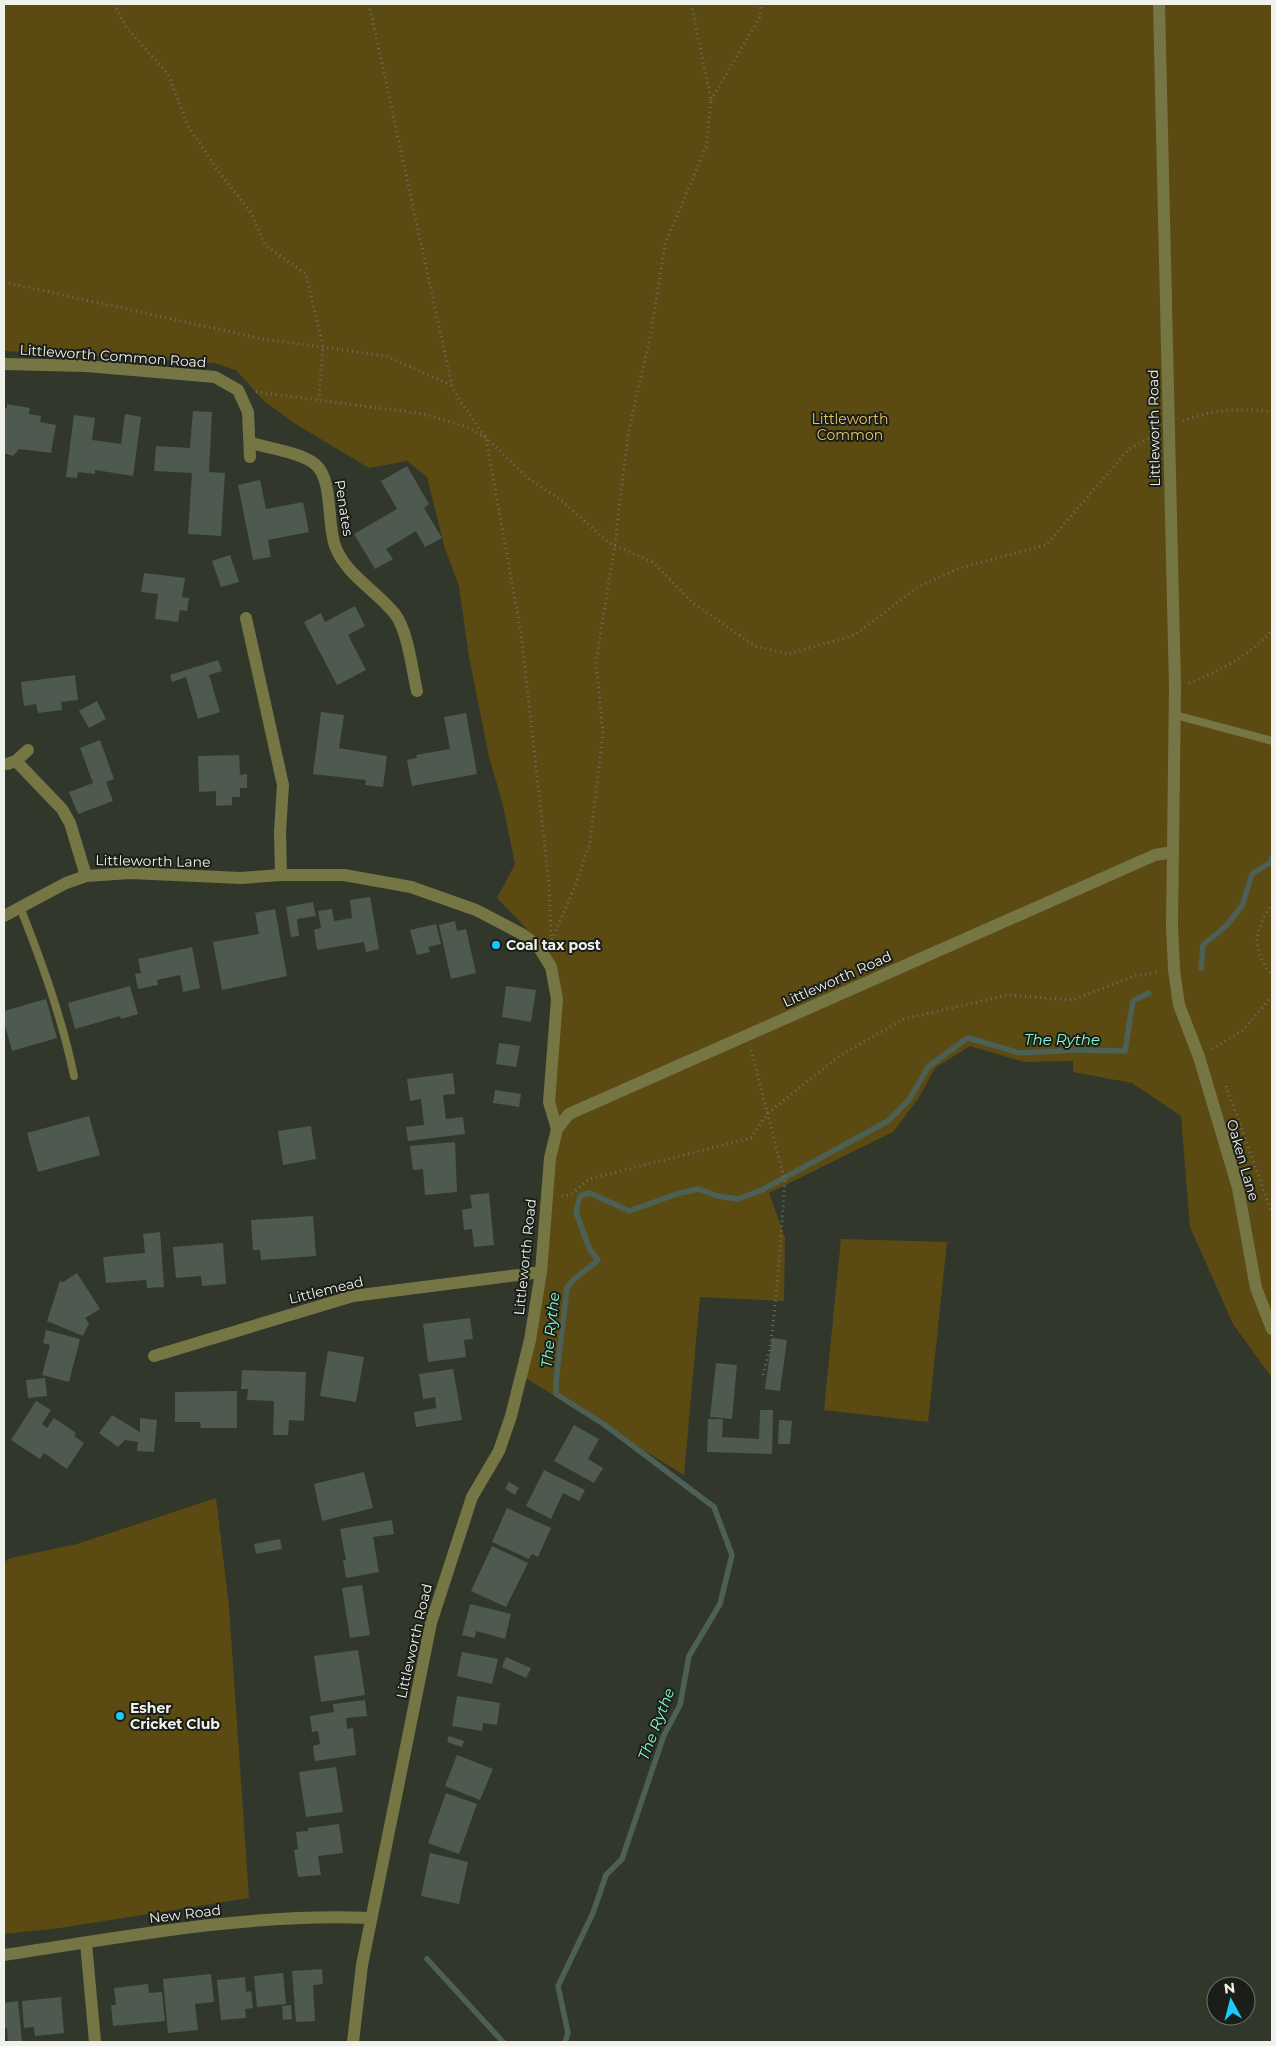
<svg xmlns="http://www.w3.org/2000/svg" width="1276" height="2046" font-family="Montserrat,sans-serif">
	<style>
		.green { fill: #5c4a13 }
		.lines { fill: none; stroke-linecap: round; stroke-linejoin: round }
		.stream { stroke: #4c6056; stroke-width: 5.5 }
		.building { fill: #4e5a4f }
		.path { stroke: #6b7065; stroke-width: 3; stroke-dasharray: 1 4; stroke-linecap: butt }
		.service { stroke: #757644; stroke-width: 8 }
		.minor { stroke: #757644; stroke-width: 12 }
		.tertiary { stroke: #757644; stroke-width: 12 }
		.poi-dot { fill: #19cafc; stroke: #1b1e18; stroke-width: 2 }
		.labels { text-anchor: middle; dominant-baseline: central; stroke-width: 4; stroke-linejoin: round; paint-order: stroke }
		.street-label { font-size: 14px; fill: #eef2ea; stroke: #1b1e18 }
		.park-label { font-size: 14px; fill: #e9c460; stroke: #1b1e18 }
		.poi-label { font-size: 14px; font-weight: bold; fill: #eef2ea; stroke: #1b1e18; text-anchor: start }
		.water-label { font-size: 15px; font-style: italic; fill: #84fbce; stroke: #1b1e18 }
	</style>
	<rect width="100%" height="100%" fill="#32372b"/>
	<!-- green -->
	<g class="green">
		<path d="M4,4h1268v1374l-39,-54 -43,-97 -9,-111 -49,-33 -59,-11v-11l-49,1 -54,-16 -35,22 -17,31 -25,33 -124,61 16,45 -1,63 -84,-4 -16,178 -160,-98 33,-248 -8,-27 8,-103 -19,-53 -12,-18 -29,-30 18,-34 -13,-63 -13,-44 -20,-100 -10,-71 -14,-37 -18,-72 -20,-16 -38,7 -75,-45 -30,-22 -28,-31 -22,-7 -210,-12z"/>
		<path d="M841,1239l106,3 -19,180 -104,-12z"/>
		<path d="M216,1498l13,108 20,292 -189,30 -56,6v-372l7,-4 66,-14z"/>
	</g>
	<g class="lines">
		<!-- stream -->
		<g class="stream">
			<path d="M1201,968l2,-23 23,-19 16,-20 10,-32 19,-12 1,-4"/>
			<path d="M427,1959l76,83"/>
			<path d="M565,2042l3,-9 -10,-47 35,-73 13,-38 16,-16 42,-124 16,-30 9,-49 31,-52 12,-49 -18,-48 -109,-82 -49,-31v-13l11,-93c8,-13 20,-17 31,-28l-8,-10 -14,-38 4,-16 10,-3 39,18 51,-18 19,-4 18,7 21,3 24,-9 126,-69 21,-21 19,-33 38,-28 3,-1 50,15 58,-3 48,1 8,-50 16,-8"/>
		</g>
	</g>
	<!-- building -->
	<g class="building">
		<path d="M7,404l23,4 -1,6 12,2 -1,6 16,3 -5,28 -32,-4 -6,7 -9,-3v-45h3z"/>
		<path d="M193,411l19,1 -3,60 16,1 -4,63 -33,-2 4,-61 -38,-2 2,-25 34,2z"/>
		<path d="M125,414l16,3 -8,59 -38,-6v4l-17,-2 -1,6 -11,-1 8,-62 21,3 -3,22 29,4z"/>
		<path d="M407,466l22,38 -5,4 18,30 -17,9 -9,-16 -30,18 7,10 -18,10 -21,-35 43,-25 -16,-28z"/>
		<path d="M260,480l6,29 37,-7 6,30 -41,8 3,17 -18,3 -15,-75z"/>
		<path d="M230,555l9,27 -18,5 -9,-26z"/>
		<path d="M144,573l41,5 -3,19 7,1 -2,13 -7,-1 -2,12 -23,-3 3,-25 -17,-2z"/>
		<path d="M355,606l10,20 -17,9 18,35 -29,15 -33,-63 17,-9 4,9z"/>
		<path d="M218,660l4,11 -13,4 11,37 -22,7 -12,-42 -14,5 -2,-7z"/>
		<path d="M75,675l3,25 -17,2 1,8 -24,3 -2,-9 -12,2 -3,-24z"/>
		<path d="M97,701l9,18 -17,9 -10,-17z"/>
		<path d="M321,712l23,3 -5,33 48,8 -4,31 -18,-2 1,-5 -53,-6z"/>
		<path d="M466,713l11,61 -65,12 -5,-26 10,-2 -1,-3 34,-6 -6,-32z"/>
		<path d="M100,740l14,39 -8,3 7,19 -35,13 -9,-22 24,-9 -13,-35z"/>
		<path d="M239,755l1,20 7,-1v14h-7v9h-8v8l-16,1v-15l-17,1 -1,-36z"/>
		<path d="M370,897l9,52 -13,3 -2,-10 -47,8 -3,-20 7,-2 -3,-17 14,-2 2,12 18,-3 -2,-18z"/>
		<path d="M313,902l3,14 -19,3 2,17 -8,1 -5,-30z"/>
		<path d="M275,909l12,67 -65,14 -9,-48 46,-8 -4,-21z"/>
		<path d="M455,921l2,10 9,-2 10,44 -25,6 -12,-54z"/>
		<path d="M436,924l5,20 -13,3 2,5 -13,3 -7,-25z"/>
		<path d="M192,947l8,41 -17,4 -3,-17 -23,5 1,5 -20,4 -3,-15 6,-1 -3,-14z"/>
		<path d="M130,986l8,28 -17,5 -1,-3 -45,13 -7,-26z"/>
		<path d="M506,986l30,4 -5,32 -29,-5z"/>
		<path d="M46,999l11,39 -45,13 -8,-29v-11z"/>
		<path d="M499,1043l21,3 -4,21 -20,-3z"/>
		<path d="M453,1073l2,21 -12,1 3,24 17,-2 2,17 -57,7 -2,-14 18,-2 -3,-26 -11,2 -3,-22z"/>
		<path d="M495,1090l26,4 -2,13 -26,-4z"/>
		<path d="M89,1116l11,39 -62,17 -11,-39z"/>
		<path d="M311,1126l5,33 -33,6 -5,-34z"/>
		<path d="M455,1142l2,50 -32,3 -2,-26 -10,1 -3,-24z"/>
		<path d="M489,1193l5,52 -20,2 -2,-18 -8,1 -2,-20 10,-2 -2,-13z"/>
		<path d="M313,1216l3,40 -55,4 -1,-10h-7l-2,-30z"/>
		<path d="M160,1232l4,55 -17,1 -1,-8 -40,3 -3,-26 42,-4 -2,-19z"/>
		<path d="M223,1243l3,41 -24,2 -1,-10 -25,2 -3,-31z"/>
		<path d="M77,1273l23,36 -15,9 4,5 -6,13 -36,-15 13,-40 3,1z"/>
		<path d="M470,1318l3,21 -9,1 2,17 -38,5 -5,-38z"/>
		<path d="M46,1330l34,9 -11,43 -27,-7 8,-30 -7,-2z"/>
		<path d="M772,1338l15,2 -7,51 -15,-2z"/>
		<path d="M328,1351l36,6 -8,45 -36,-6z"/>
		<path d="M716,1363l21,2 -5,54 -22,-2z"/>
		<path d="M453,1369l9,51 -46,7 -2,-15 22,-4 -1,-11 -12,2 -4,-25z"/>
		<path d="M242,1370l64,2 -2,49 -15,-1 -1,15h-15l1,-34 -27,-1 1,-11h-7z"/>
		<path d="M45,1378l2,18 -19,2 -2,-18z"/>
		<path d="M237,1391v37h-36l-1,-6h-25v-30z"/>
		<path d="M36,1401l15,9 -9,14 5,4 7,-10 22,15 -2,3 10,7 -17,26 -23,-16 -4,6 -29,-19z"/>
		<path d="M760,1410h13l-1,44 -65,-2 1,-33h15l-1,18 37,2z"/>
		<path d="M112,1415l28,17v-14l17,2 -3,32 -17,-1 1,-9 -13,-2 -7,7 -19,-14z"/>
		<path d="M779,1420l13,1 -2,23h-12z"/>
		<path d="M574,1425l25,14 -11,20 15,9 -9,15 -40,-22z"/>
		<path d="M544,1470l41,20 -6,11 -16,-8 -12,26 -25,-13z"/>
		<path d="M364,1472l9,36 -51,13 -8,-37z"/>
		<path d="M509,1482l10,6 -4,7 -10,-6z"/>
		<path d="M507,1508l44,20 -13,29 -6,-3 -3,5 -37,-17z"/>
		<path d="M392,1520l2,14 -21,3 6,35 -33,6 -3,-18h3l-6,-31z"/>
		<path d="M280,1539l2,10 -26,5 -2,-10z"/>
		<path d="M492,1546l36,17 -22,44 -35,-16z"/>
		<path d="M362,1585l8,50 -20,3 -8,-50z"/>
		<path d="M470,1604l41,10 -6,25 -29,-8 -1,7 -13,-3z"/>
		<path d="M358,1650l7,45 -44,7 -7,-46z"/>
		<path d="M462,1652l36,7 -6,25 -35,-8z"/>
		<path d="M506,1657l25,11 -5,10 -24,-11z"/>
		<path d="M457,1696l43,7 -3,22 -14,-2 -1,8 -30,-5z"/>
		<path d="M365,1700l2,16 -21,2 1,11 6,-1 3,27 -41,6 -2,-15 7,-2 -2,-13 -6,1 -2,-16 24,-4 -1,-8z"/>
		<path d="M449,1736l15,5 -2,6 -15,-5z"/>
		<path d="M457,1755l36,14 -13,31 -35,-14z"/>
		<path d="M336,1767l7,45 -37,5 -7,-45z"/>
		<path d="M446,1793l31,11 -18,50 -31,-11z"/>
		<path d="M339,1824l4,29 -25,3 3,19 -23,2 -4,-27 4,-1 -2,-17 12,-1v-3z"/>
		<path d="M430,1853l38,9 -9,42 -38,-8z"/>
		<path d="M322,1969l1,15 -10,1 2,36 -19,1 -4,-51z"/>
		<path d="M283,1973l3,31 -29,3 -3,-31z"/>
		<path d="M211,1974l3,28 -19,2 3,26 -30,3 -5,-54z"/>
		<path d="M245,1977l1,15 5,-1 2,17 -8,1 1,9 -25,2 -4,-40z"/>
		<path d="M148,1984l1,9 13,-1 3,29 -52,5 -2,-21h5l-2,-17z"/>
		<path d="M61,1997l3,36 -29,3 -1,-9 -10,1 -2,-27z"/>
		<path d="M18,2001l4,40 -14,1 -1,-14 -3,1v-26z"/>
		<path d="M291,2005l1,14 -9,1 -1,-14z"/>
	</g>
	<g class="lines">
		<!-- path -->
		<g class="path">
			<path d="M114,4l12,23 42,47 20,52 31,46 32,41 14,32 41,29 17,72 -4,54"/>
			<path d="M369,4l83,382 8,15 26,37 35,195 28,250 2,54"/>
			<path d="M711,100l49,-83 1,-13"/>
			<path d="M4,282l259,57 123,17 65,29"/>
			<path d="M256,392l168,22 46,14 16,10 42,40 33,22 48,43 44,19 40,41 62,43 33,8 67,-19 63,-48 42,-19 86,-23 83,-96 26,-14"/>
			<path d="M1183,421c28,-11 60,-14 89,-9"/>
			<path d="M1189,683c31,-12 61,-28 83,-53"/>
			<path d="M1272,903c-12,22 -21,34 -9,59 3,5 4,9 9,12"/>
			<path d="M552,940l24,-56 14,-42 13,-109 -7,-71 19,-118 13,-110 23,-101 14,-89 41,-97 5,-47 -20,-96"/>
			<path d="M1212,1049l31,-19 29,-34"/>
			<path d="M751,1050l34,131 -8,107 -6,54 -8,33"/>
			<path d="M1226,1086l46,127"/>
			<path d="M562,1196l8,-1 19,-16 162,-41 17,-25 71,-57 65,-37 103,-24 66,5 61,-24 25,-4"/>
		</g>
		<!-- service -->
		<g class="service">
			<path d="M1175,715l97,26"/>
			<path d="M20,907c22,56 42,111 54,169"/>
		</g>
		<!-- minor -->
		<g class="minor">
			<path d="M4,364l82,2 129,11 23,13 10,22 2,45"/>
			<path d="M251,443c17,5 53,10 65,22 17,15 11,59 19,81 11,29 41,44 60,68 13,17 17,56 22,77"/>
			<path d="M246,618l37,167 -3,47 1,43"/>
			<path d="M16,761l46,48 8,14 16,53"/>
			<path d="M7,764l9,-3 12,-11"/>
			<path d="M4,916l62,-33 20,-7 44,-3 111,5 40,-3h63l67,12 65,23 46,24 16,12 13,21 6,32 -8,103 8,27"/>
			<path d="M154,1356l199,-60 188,-24"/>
			<path d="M86,1943l9,99"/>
			<path d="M4,1955c121,-18 243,-42 366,-37"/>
		</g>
		<!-- tertiary -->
		<g class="tertiary">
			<path d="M1159,4l16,684 -3,238 2,44 5,35 20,52 39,131 18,100 16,41"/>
			<path d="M353,2042l9,-77 69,-342 41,-126 27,-46 12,-35 19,-76 11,-68 9,-114 7,-29 12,-15 586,-259 18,-3"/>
		</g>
	</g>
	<!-- markers -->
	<g class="poi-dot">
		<circle cx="496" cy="945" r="5"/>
		<circle cx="120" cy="1716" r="5"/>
	</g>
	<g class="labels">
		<!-- street labels -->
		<g class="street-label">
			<text transform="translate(113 356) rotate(4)">Littleworth Common Road</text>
			<text transform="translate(1154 428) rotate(-91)">Littleworth Road</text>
			<text transform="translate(344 508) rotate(81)">Penates</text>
			<text transform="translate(153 861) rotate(1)">Littleworth Lane</text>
			<text transform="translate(837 979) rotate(-24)">Littleworth Road</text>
			<text transform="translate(1243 1160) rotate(74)">Oaken Lane</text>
			<text transform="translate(525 1257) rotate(-84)">Littleworth Road</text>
			<text transform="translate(326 1290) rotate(-14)">Littlemead</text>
			<text transform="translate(414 1641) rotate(-77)">Littleworth Road</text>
			<text transform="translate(185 1914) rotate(-7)">New Road</text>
		</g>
		<!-- park labels -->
		<g class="park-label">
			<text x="850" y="419">Littleworth<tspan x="850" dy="16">Common</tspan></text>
		</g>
		<!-- poi labels -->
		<g class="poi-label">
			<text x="506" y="945">Coal tax post</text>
			<text x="130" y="1708">Esher<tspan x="130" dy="16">Cricket Club</tspan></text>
		</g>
		<!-- water labels -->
		<g class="water-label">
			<text x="1062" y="1039">The Rythe</text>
			<text transform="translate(550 1330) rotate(-84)">The Rythe</text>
			<text transform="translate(656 1724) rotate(-69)">The Rythe</text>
		</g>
	</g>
	<!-- border -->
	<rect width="1276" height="2046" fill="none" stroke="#eef2ea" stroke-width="10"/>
	<!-- north arrow -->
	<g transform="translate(1231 2001) rotate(353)"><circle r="24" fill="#1b1e18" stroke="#6f736c"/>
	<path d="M0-4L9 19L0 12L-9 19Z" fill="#19cafc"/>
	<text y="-8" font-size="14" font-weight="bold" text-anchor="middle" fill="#eef2ea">N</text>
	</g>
</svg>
